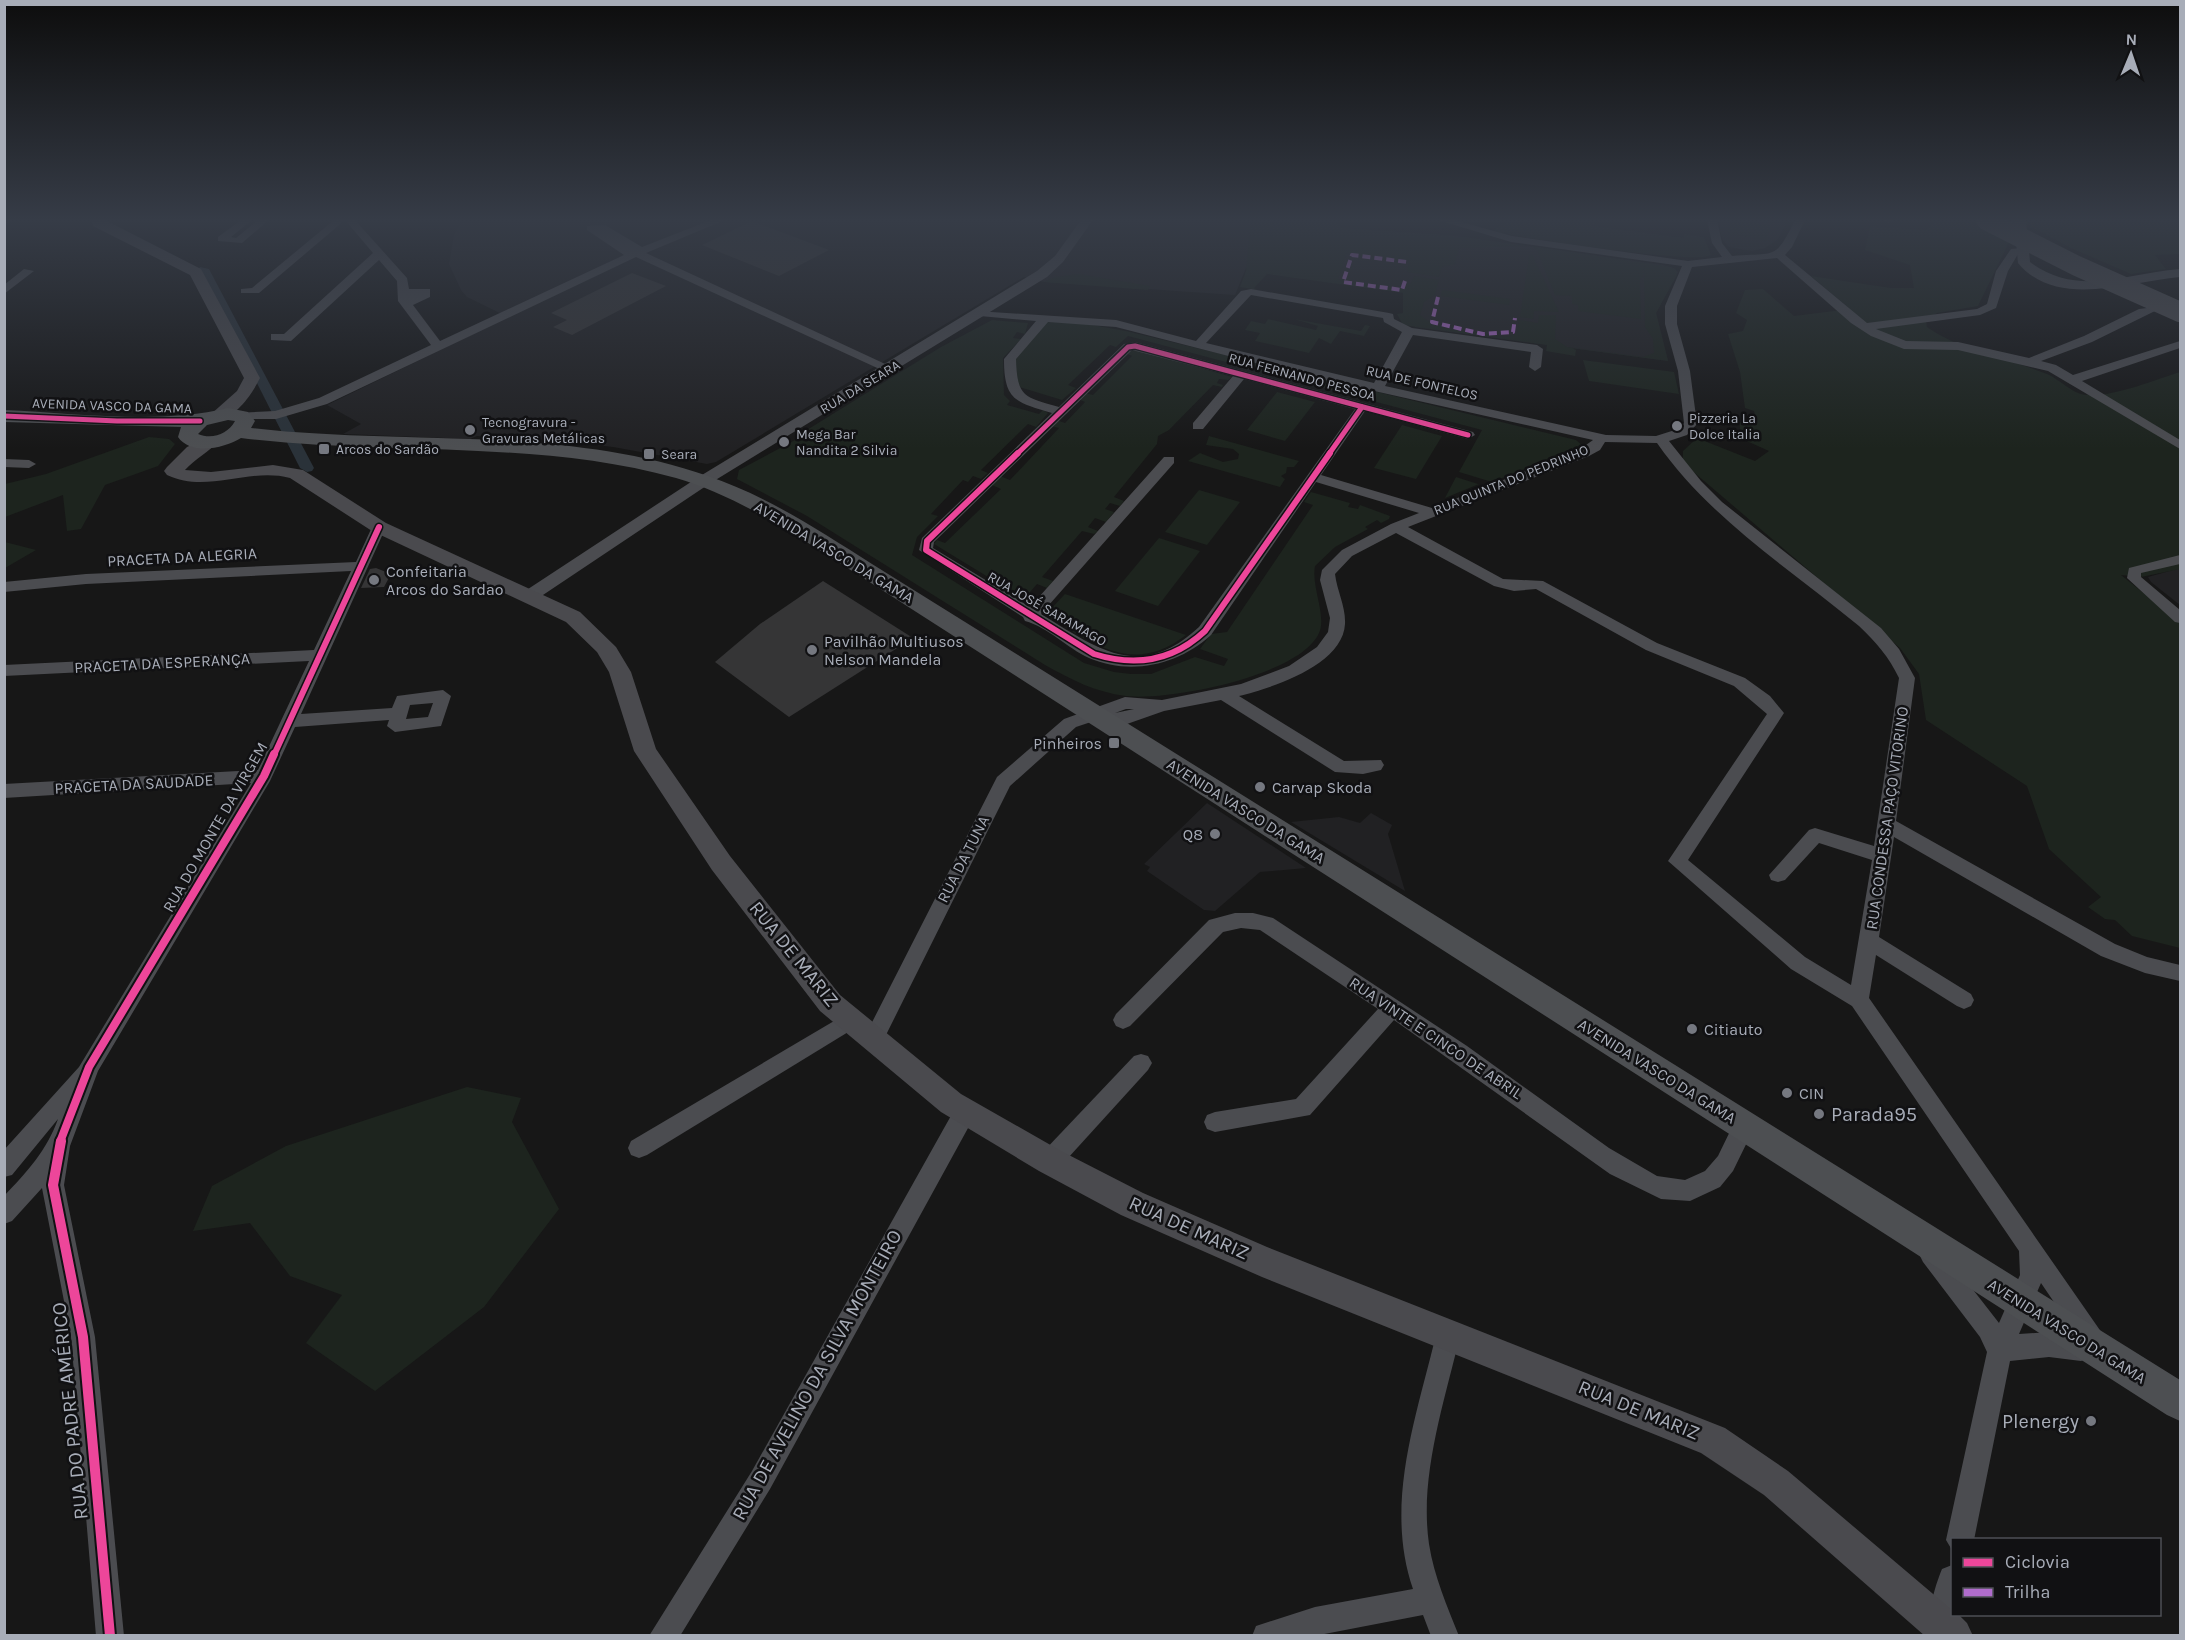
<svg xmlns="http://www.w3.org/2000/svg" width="2185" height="1640" font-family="Karla,sans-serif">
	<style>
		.built { fill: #212123 }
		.green { fill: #1d241e }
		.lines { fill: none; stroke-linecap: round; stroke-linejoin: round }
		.canal { fill: #2a3239; fill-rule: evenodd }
		.building { fill: #353536 }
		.minor { fill: #4b4c50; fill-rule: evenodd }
		.tertiary { fill: #4b4c50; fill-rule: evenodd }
		.secondary { fill: #4a4a4e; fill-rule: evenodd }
		.primary { fill: #4d4f52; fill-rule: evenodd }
		.motorway-bridge { stroke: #4e4e51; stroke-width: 20 }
		.quiet { stroke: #b06ccc; stroke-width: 4; stroke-dasharray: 8 4; stroke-linecap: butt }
		.cycleway-far3-casing { stroke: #111113; stroke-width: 8 }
		.cycleway-far2-casing { stroke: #111113; stroke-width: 9 }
		.cycleway-far1-casing { stroke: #111113; stroke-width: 12 }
		.cycleway-casing { stroke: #111113; stroke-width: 14 }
		.cycleway-far3 { stroke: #ed469a; stroke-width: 5 }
		.cycleway-far2 { stroke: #ed469a; stroke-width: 6 }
		.cycleway-far1 { stroke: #ed469a; stroke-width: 8 }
		.cycleway { stroke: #ed469a; stroke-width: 10 }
		.poi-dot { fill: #757880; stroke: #111113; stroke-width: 2 }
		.labels { text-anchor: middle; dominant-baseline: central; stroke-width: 5; stroke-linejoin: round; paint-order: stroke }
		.far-street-label { font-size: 14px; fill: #a8adb8; stroke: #111113 }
		.far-poi-label { font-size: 14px; fill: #a8adb8; stroke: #111113; text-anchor: start }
		.street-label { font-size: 16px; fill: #a8adb8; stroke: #111113 }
		.poi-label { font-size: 16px; fill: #a8adb8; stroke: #111113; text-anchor: start }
		.near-street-label { font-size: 20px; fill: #a8adb8; stroke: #111113 }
		.near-poi-label { font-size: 20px; fill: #a8adb8; stroke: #111113; text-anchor: start }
	</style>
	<rect width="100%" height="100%" fill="#171717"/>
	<!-- built -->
	<g class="built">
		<path d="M462,220h874l5,8 116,8 206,29 11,3 4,4 -22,41 12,48 -253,-34 -9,-35 -160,-24 -11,27 -191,-13 -20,-5 -308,185 -9,2 -94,-17 -51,-6 -85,-5 -7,3 -127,-5 18,-10 -34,-19 181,-88 -41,-20 -6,-7 -12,-26 5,-29z"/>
		<path d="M1718,220h70l-11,20 -12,8 -13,3 -23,-4 -7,-8z"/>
		<path d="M2180,568v37l-29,-23 -3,-5z"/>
		<path d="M1207,803l99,65 -46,4 -45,39 -11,-1 -57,-39 3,-4 -6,-3z"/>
		<path d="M1371,813l21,12 -4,9 17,57 -114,-69 48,-5 21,6z"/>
	</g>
	<!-- green -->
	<g class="green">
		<path d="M1251,220h85l5,8 104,7 81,11 -67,2 -4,16 -13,3 -3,10 -32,-5 2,-11 -62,-8 -9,26 67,10 2,-6h4l3,-7 25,4 -4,15 -11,7 -4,13 12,9 18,5 57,8 10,-4 2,-13 19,3 1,-8h17l-1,24 12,8 76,10 11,-4 -1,-14 -8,-12 -1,-61 -1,12h-3l1,41 -63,-8v-6l-6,-1v-8l-17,-1 -18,-45 -6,-4 140,21 5,3 1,5 -21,38 12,48 -96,-13 4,2 -1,6 -29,-5 1,-6 -144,-20 -6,-11 6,-1v-20l-136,-19 -13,14 4,2 -18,-3 6,-16z"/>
		<path d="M1508,220h87l-1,6 90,12v-4l20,3 7,18c-15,10 -191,-17 -218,-24z"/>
		<path d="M1732,220l39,5 -5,16 -39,-8z"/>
		<path d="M1938,220h30l41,22 -31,64 -41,7 -11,7 1,7c36,25 80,31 120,47 12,5 27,21 40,21 27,2 67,-15 93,-23v197l-39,8 -20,-2 59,47v326l-48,-12 -17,-16 -10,-1 -17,-12 13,-10 -52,-48 -22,-63 -101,-66 -7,-46 -19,-26 -217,-185v-12l14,-13 58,23 14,-10 -29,-13v-16l17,1 -3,-12 -9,-3 -5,-36 -12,-38 15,-3 4,-11 -11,-7 9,-23 18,-1 31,27 56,-7 -39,-33 80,12h23l-4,-23 -45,-15 5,-24 56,4z"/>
		<path d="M2019,220h161v34l-25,1 11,14 -35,5 -60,-26z"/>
		<path d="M1532,254l27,58 -25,-1 -1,8 -13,-2 9,-61z"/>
		<path d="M1079,274l71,12 -2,4 -105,-8 13,-5z"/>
		<path d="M1442,290l68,9 -1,6 -68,-9z"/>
		<path d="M1268,319l48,11 2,-4 -24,-7 67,12 4,-6 5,1 -6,10 -24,-5 -9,13 -12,-6 -10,15 -54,-12 5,-8 -15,-3 6,-9 14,3z"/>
		<path d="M992,320l36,3 -3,11 -8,-2 -4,6 8,1 -18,19 1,37 6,6 -3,4 32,9 4,-4 5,3 -12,14 -8,-3 -47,46 7,3 -7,6 -8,-3 -5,6 -5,-2 -32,34 7,2 -21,21 -5,18 172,108 30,9 17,2h20l44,-17 29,9 4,-7 -28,-10 11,-15 16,-2 86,-127 -9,-3 7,-10 39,11 -2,4 10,2 2,-4 30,11 -1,3 -8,4 -4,-3 -12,7 3,2 -33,18 -20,19c-4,21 12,50 4,67 -19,43 -151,68 -193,63 -31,-4 -54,-16 -81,-31l-238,-149 -70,-37 2,-9 58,-31 5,-6 139,-86z"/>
		<path d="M1047,322l34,1 45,8 450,109 7,6 -91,36 -33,-10 23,-42 -354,-94 -12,11 -6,-2 -42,40 8,3 -14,12 -46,-14 -2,-28z"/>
		<path d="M1129,347l103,30 -4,3 -9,-1 -2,4 6,2 -1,2 -9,-2 -44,45 -11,6 -1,8 -43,53 10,4 -4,5 -10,-3 -5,6 9,3 -8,10 -11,-4 -7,9 10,4 -4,3 -12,-3 -40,46 11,4 -6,7 -10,-4 -13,15 -90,-55 3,-4 8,3 56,-54 -9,-4 8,-9 10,4 49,-52 -8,-2 5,-6 9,3 20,-21 -7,-3 6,-6 9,2 39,-39 -7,-3z"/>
		<path d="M1583,360l91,12 5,22 -90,-13z"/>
		<path d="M1277,392l38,10 -30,39 -38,-11z"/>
		<path d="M1402,425l40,11 -26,43 -42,-11z"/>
		<path d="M1209,436l90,25 -5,6h-7l-1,6 -5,3 4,3 -5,8 -92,-26 12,-8 23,9 15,-3 1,-5 -6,-5 -27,-4z"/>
		<path d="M149,437l20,2 6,5 -17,22 -53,19 -24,44 -14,2 -4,-36 -58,22v-33l41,-10z"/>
		<path d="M1456,477l22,7h1l-34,14z"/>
		<path d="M1199,490l41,12 -33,43 -42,-13z"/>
		<path d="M1159,538l41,13 -42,55 -43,-15z"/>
		<path d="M4,542h1l31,8 -31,18z"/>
		<path d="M1065,594l121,41c-50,39 -89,12 -135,-17l-1,-8z"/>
		<path d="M467,1087l54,11 -9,24 47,87 -75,98 -109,84 -69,-48 36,-48 -52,-19 -40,-53 -57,8 19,-45 74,-40z"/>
	</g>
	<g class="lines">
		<!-- canal -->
		<path class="canal" d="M200,267l9,2 105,199 -2,3 -5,1 -7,-4 -101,-199z"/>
	</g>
	<!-- building -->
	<g class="building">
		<path d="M752,221l77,29 -50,26 -77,-31z"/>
		<path d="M632,273l34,13 -94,49 -19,-8 14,-7 -16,-7z"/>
		<path d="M376,568l15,6 -7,13 -23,1 9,-19z"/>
		<path d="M823,581l90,57 -124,79 -74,-55 45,-38z"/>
	</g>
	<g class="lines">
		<!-- minor -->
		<g class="minor">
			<path d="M4,220h9l-9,5z"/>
			<path d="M241,220h11l-21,17 5,1 22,-18h11l-27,23 -24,-2v-4z"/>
			<path d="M334,220h21l52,58 2,11h21v8l-17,8 27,36 184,-86 -37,-25v-4l18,-1 37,22 69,-27h14l-79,33 250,116 -10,3 -250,-115 -309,147 -51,15h-40v-6l39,-2 44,-13 112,-53 -33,-44 -1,-20 -18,-21 -88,81 -20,-1v-6h13l89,-81 -28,-33 -86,73h-18v-4l11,-1z"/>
			<path d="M1438,220h16l58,16 176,25 34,-4 -10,-14 -5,-23h10l5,23 10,13c44,-4 43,5 63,-36h10l-13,27 -7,8 82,68 110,-14 10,-5 9,-33 15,-22 11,-1 5,3 -9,3 -10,17 -12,37 -16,7 -104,14 30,12 52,1 71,16 55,-22 55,-27 16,-2v4l-63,31 -51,19 15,4 17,10 107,-34v7l-98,33 98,59v9l-132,-78 -90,-21 -54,-1 -33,-13 -20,-13 -74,-65 -85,9 -15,39v18l13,47 7,53 -10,11 -18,6 32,40 21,21 159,126 18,21 16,29 -19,143 219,123 32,13 33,8v16l-35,-8 -44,-17 -207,-119 -15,100 92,57 3,6 -3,6 -7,3 -7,-3 -81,-51 -7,43 235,338 -3,9 -8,3 -3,10 -9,3 -32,-4 -39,4 -36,179h-22v10l-6,-10 41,-188 -7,-15 -57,-75 -4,-8 4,-8 8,-4 8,4 60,77 21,-48 -1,-24 -167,-245 -61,-37 -123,-108 99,-147 -33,-28 -88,-36 -110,-61 -22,2 -20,-5 -98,-53 -44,23 -17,18c2,17 11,33 10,50 -2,41 -73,64 -106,72l105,65 37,-1 3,5 -3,5 -18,4 -28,-2 -114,-72 -57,11 -37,13 -33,-3 -18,6 -66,59 -130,261 -7,2 -7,-2 -3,-7 134,-263 67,-58 61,-22 37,3 79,-16 48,-18 28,-19 11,-15 2,-14 -10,-38 2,-10 20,-20 49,-26 28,-11 -103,-31 -105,153c-33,30 -80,41 -122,23 -22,-10 -41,-31 -64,-37l-2,-4 -104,-67 3,-12 130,-125c-36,-11 -48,-12 -48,-54l32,-38 -56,-5 -4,-1v-4l140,9 80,21 45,-50 10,-2 138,24 4,1 1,5 18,9 125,17 6,4 -2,18 -6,4 -6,-4 2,-15 -118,-17 -28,51 221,49 50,1 22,-7 6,-6 -6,-52 -13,-47v-18l17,-40 -171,-24zM1251,295l132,23 1,4 18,10 -28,51 -168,-40zM1048,322l68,5 178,46 299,67 -14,10 -147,58 -111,-33 44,-64 103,28 7,-4 -2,-3 -338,-90 -11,2 -65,63c-34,-10 -42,-9 -43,-48zM1132,350l101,26 -40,47v6h10l41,-50 111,30 -156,218c-59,55 -101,22 -158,-13l133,-151v-6h-10l-134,150 -97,-59 1,-6zM1605,442l52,1c53,76 132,125 202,183 17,16 30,31 40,52l-25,168 -59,-18 -6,2 -40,45 2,5 7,2 7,-2 34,-37 53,17 -21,125 -46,-28 -117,-97 96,-147 -14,-17 -25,-18 -88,-35 -114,-62 -40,-2 -95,-52 181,-71 11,-6zM1126,709h8l-19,4zM2041,1283l36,53 -28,-4 -30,2z"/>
			<path d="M1883,220h11l-5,3z"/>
			<path d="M24,269l10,2 -30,23v-9z"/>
			<path d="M4,459l25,1 7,4 -7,4 -25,-1z"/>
			<path d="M379,523l7,4 -85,187 91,-6 5,-12 46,-6 8,6 -10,30 -46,6 -8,-6 2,-6 -94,7 -25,54 -172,290 -28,75 -6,39 31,152 29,299h-28l-25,-299 -29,-149 -30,33 -8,3v-28c23,-24 43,-46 54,-77l-46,56 -8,2v-27l75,-83 172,-284 -247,15v-14l254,-14 51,-109 -305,15v-11l310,-15 37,-79 -265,13 -82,8v-10l82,-8 270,-12 16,-35zM433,703l-5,14 -22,2 4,-14z"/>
			<path d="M2180,555v9l-39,9v4l39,33v13l-5,-1 -48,-44 2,-10z"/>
			<path d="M1235,913h18l20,5 194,128 142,102 48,28 28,4 20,-9 13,-15 18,-37 8,-3 8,3 3,7 -22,45 -13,16 -30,14 -29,-2 -51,-25 -216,-154 -84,95 -95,17 -8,-3 -3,-7 3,-7 8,-3 81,-13 82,-90 -118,-79 -19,-2 -18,4 -93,94 -7,3 -7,-3 -3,-6 3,-6 93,-94z"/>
			<path d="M851,1011l7,3 3,6 -3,6 -211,129 -8,3 -8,-3 -3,-7 3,-7z"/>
			<path d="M1141,1054l7,2 4,7 -4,7 -90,99 -8,3 -8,-3 -3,-8 3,-8 92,-97z"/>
			<path d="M965,1102l8,3 3,7 -3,7 -203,370 -90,147h-31l103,-165 205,-366z"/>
			<path d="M1448,1323l9,3 3,9c-15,66 -41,140 -31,209 5,32 18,62 30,92h-28l-8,-21 -109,21h-62l4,-10 59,-19 98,-18c-29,-84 3,-171 23,-254l3,-9z"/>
			<path d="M1952,1565v49h7l-5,22h-22c-7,-18 3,-50 10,-67z"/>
		</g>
		<!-- tertiary -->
		<g class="tertiary">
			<path d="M1081,220h12l-30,42 -16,15 -338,207 -175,117h-12l-3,-4 3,-4 175,-115 340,-207 18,-15z"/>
			<path d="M2014,220h12l4,42c49,36 95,11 150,7v8c-50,4 -123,33 -162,-14z"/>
		</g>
		<!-- secondary -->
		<g class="secondary">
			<path d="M91,220h14l96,49 59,109c-8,16 -22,37 -41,42l-9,-5 27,-24 7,-13 -54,-103 -97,-49z"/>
			<path d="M209,437l6,1 3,4c-7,8 -24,18 -33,28l26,2 62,-7 30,5 83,53 194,89 36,35 15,25 25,77 74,107 110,139 121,99 100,57 82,42 124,54 458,181 63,43 164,139v4h6l9,9 6,13h-48l-161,-141 -63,-42 -439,-176 -141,-62 -82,-44 -98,-59 -121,-101 -108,-141 -78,-119 -25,-79 -12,-20 -31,-30 -194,-91 -82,-53c-41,-11 -83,16 -123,-3l-3,-4 3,-4 20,-20z"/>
		</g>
		<!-- primary -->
		<path class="primary" d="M228,408l20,4 7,9 -4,7c151,18 311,-3 457,48 59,20 112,55 164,88l1308,816v41l-13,-6 -1310,-841c-57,-36 -116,-77 -181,-96 -141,-39 -291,-22 -435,-40 -16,10 -50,18 -63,-1l3,-10 -177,-5v-12c71,3 155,15 224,-2zM228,420l7,1c-7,13 -23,19 -37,13l9,-9z"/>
		<!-- motorway-bridge -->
		<path class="motorway-bridge" d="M1986,220l91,46 103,46"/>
		<!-- quiet -->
		<g class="quiet">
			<path d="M1405,281l-3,9 -59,-8 9,-27 55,7"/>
			<path d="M1438,297l-6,25 51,12 30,-2 2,-14"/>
		</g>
		<!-- cycleway-far3 casing -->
		<g class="cycleway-far3-casing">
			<g id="cycleway-far3">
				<path d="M4,416l113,5h83"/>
				<path d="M1017,454l111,-107 7,-1 333,89"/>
				<path d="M1329,454l33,-47"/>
			</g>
		</g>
		<!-- cycleway-far2 casing -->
		<g class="cycleway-far2-casing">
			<g id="cycleway-far2">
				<path d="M1018,453l-91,88 -1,9 168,104c41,13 79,7 111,-23l125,-178"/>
				<path d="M274,755l105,-228"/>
			</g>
		</g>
		<!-- cycleway-far1 casing -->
		<g class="cycleway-far1-casing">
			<path id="cycleway-far1" d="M60,1142l29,-75 175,-291 10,-22"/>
		</g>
		<!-- cycleway casing -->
		<g class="cycleway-casing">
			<path id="cycleway" d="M61,1141l-8,44 30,152 27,299"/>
		</g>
		<!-- cycleway-far3 -->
		<use href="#cycleway-far3" class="cycleway-far3"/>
		<!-- cycleway-far2 -->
		<use href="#cycleway-far2" class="cycleway-far2"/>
		<!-- cycleway-far1 -->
		<use href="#cycleway-far1" class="cycleway-far1"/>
		<!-- cycleway -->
		<use href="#cycleway" class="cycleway"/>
	</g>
	<!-- sky -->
	<linearGradient id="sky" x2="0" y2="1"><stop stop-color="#0d0d0d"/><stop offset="0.49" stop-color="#363c47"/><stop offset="1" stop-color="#363c47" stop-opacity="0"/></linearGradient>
	<rect width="2185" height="449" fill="url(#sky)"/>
	<!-- markers -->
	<g class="poi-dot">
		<circle cx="1677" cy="426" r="6"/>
		<circle cx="470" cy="430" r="6"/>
		<circle cx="784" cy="442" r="6"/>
		<rect x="318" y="443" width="12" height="12" rx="3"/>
		<rect x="643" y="448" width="12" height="12" rx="3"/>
		<circle cx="374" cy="580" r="6"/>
		<circle cx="812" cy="650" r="6"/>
		<rect x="1108" y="737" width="12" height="12" rx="3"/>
		<circle cx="1260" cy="787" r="6"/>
		<circle cx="1215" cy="834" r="6"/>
		<circle cx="1692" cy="1029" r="6"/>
		<circle cx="1787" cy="1093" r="6"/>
		<circle cx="1819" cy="1114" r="6"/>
		<circle cx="2091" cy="1421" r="6"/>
	</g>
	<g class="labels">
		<!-- far-street labels -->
		<g class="far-street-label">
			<text transform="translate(1302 377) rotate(15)">RUA FERNANDO PESSOA</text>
			<text transform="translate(1422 383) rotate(13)">RUA DE FONTELOS</text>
			<text transform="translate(860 387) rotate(-31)">RUA DA SEARA</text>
			<text transform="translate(112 406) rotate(2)">AVENIDA VASCO DA GAMA</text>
			<text transform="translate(1511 480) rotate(-22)">RUA QUINTA DO PEDRINHO</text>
			<text transform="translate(1047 609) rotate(30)">RUA JOSÉ SARAMAGO</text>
		</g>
		<!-- far-poi labels -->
		<g class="far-poi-label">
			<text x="1689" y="418">Pizzeria La<tspan x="1689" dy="16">Dolce Italia</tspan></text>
			<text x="482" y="422">Tecnogravura -<tspan x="482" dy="16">Gravuras Metálicas</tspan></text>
			<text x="796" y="434">Mega Bar<tspan x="796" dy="16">Nandita 2 Silvia</tspan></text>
			<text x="336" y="449">Arcos do Sardão</text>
			<text x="661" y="454">Seara</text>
		</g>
		<!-- street labels -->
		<g class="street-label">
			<text transform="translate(834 552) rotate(31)">AVENIDA VASCO DA GAMA</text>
			<text transform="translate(182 557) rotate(-3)">PRACETA DA ALEGRIA</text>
			<text transform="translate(162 663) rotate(-3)">PRACETA DA ESPERANÇA</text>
			<text transform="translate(134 784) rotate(-3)">PRACETA DA SAUDADE</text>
			<text transform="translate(1246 811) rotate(32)">AVENIDA VASCO DA GAMA</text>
			<text transform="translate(1887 818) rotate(-82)">RUA CONDESSA PAÇO VITORINO</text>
			<text transform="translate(215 827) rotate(-60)">RUA DO MONTE DA VIRGEM</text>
			<text transform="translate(963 859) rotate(-63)">RUA DA TUNA</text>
			<text transform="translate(1436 1038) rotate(34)">RUA VINTE E CINCO DE ABRIL</text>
			<text transform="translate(1657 1071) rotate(32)">AVENIDA VASCO DA GAMA</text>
			<text transform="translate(2067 1331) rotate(32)">AVENIDA VASCO DA GAMA</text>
		</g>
		<!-- poi labels -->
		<g class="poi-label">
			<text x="386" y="571">Confeitaria<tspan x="386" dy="18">Arcos do Sardao</tspan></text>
			<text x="824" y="641">Pavilhão Multiusos<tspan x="824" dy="18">Nelson Mandela</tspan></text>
			<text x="1102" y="743" text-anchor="end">Pinheiros</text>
			<text x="1272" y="787">Carvap Skoda</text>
			<text x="1203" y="834" text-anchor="end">Q8</text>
			<text x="1704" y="1029">Citiauto</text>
			<text x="1799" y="1093">CIN</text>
		</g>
		<!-- near-street labels -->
		<g class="near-street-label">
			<text transform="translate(794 954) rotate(51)">RUA DE MARIZ</text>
			<text transform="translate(1189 1228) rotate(24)">RUA DE MARIZ</text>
			<text transform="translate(817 1375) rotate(-61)">RUA DE AVELINO DA SILVA MONTEIRO</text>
			<text transform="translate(1639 1410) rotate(22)">RUA DE MARIZ</text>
			<text transform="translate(70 1411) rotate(-96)">RUA DO PADRE AMÉRICO</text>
		</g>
		<!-- near-poi labels -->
		<g class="near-poi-label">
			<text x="1831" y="1114">Parada95</text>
			<text x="2079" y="1421" text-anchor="end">Plenergy</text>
		</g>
	</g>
	<!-- border -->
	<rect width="2185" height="1640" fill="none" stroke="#a8adb8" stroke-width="12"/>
	<!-- legend -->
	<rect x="1951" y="1538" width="210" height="78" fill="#111113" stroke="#4d4f55" stroke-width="1.5"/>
	<rect x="1963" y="1558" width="30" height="9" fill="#ed469a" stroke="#4d4f55" stroke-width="1.5"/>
	<text x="2005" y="1568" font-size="18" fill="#a8adb8">Ciclovia</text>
	<rect x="1963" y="1588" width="30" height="9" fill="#b06ccc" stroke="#4d4f55" stroke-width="1.5"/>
	<text x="2005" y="1598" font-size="18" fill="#a8adb8">Trilha</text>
	<!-- north arrow -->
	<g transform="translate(2131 54) rotate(2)" stroke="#111113" stroke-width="4.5" paint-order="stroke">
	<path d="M0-4.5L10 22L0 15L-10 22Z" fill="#a8adb8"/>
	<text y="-9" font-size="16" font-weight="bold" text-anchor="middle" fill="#a8adb8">N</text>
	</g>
</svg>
